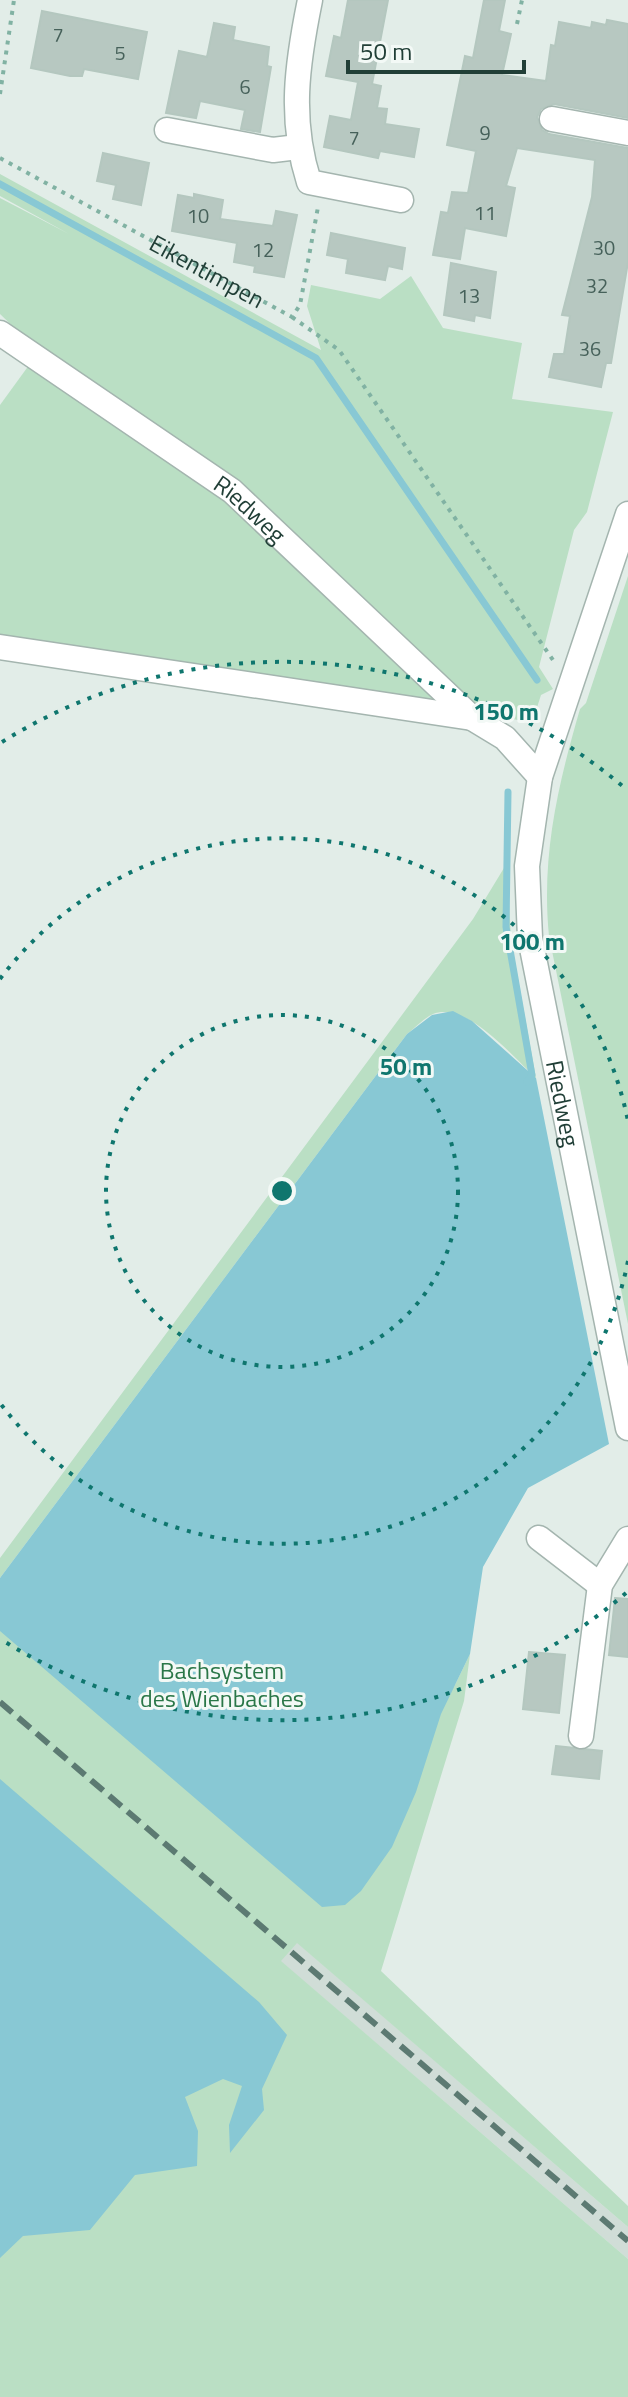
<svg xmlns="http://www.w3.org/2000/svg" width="628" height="2397" font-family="'Titillium Web',sans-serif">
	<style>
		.built { fill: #d0ddd7 }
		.green { fill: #badfc4 }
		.water { fill: #88c8d4 }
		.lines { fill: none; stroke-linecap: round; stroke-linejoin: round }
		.stream { stroke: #88c8d4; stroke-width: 7 }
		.building { fill: #b7c8c1; stroke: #b4c7bf; stroke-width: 2 }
		.minor-casing { stroke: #a4b5af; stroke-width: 27 }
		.path { stroke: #81b2a3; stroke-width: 4; stroke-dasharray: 4 6; stroke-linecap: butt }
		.minor { stroke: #fff; stroke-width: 24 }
		.rail { stroke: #5c7a72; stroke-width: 6; stroke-dasharray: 16 8; stroke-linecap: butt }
		.ring { fill: none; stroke: #0f766e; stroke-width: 4; stroke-dasharray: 4 8 }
		.labels { text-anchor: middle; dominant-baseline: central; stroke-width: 6; stroke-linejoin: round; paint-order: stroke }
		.number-label { font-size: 20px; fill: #46615a }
		.street-label { font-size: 24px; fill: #213f37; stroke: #f3f9f6 }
		.park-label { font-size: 24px; fill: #2a7748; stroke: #f3f9f6 }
		.centre { fill: #0f766e; stroke: #f3f9f6; stroke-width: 4 }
		.ring-label { font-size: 24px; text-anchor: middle; font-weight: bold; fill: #0f766e; stroke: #f3f9f6; stroke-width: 6; stroke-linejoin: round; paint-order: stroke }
	</style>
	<rect width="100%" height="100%" fill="#e2ede8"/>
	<!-- built -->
	<path class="built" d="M0,1687l628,540v32l-532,-456z"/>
	<!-- green -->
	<g class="green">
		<path d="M0,174l321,176 -14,-44 4,-21 69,14 31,-23 32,52 79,15 -10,56 101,13 -26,100 -13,18 -35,137 14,22 -12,6 -9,28 -58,-12 -238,-225 -209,-146 -27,-26v-116l69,36 -69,-38z"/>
		<path d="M32,361l194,136 222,209 -448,-66v-235z"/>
		<path d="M628,576v748l-79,-388c-8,-80 9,-151 31,-227l6,-6z"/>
		<path d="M507,863l4,77 25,138c-23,-21 -69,-77 -103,-64 -9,4 -18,14 -26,20l-407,544v-20l473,-639z"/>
		<path d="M523,1478l-57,117 -12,92 16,-33 -6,47 -83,270 247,235v21l-331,-284 -16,18 347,298v138h-628v-808z"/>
	</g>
	<!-- water -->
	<g class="water">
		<path d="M453,1011l19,10 64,57 73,366 -81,44 -45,79 -13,87 -29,60 -25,78 -24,55 -31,44 -16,14 -23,2 -322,-276v-53l407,-544 25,-19z"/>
		<path d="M0,1779l259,223 28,33 -25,54 2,21 -34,43 -1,-28 13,-39 -19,-7 -38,18 13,34 -1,35 -62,9 -45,55 -67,6 -23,22z"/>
	</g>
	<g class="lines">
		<!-- stream -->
		<g class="stream">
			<path d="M0,184l316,174 221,322"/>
			<path d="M508,792l-2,135 26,148 -5,7"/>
		</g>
	</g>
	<!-- building -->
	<g class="building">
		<path d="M348,0h40l-16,84 9,2 -4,22 10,1 -2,15 34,5 -5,28 -34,-6 -2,7 -54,-11 6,-31 21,4 7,-38 -32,-6 8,-40 7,2z"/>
		<path d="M484,0h21l-6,31 12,3 -9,41 44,6 5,-36 4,1 4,-24 32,6 1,-6 14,3 1,-5 21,4v94l-74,-14 -13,5 -4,8 5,13 7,4 79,14v114l-17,101h-5l-5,24 -52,-10 5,-23h10l6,-38 -8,-1 30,-118 3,-37 -78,-12 -11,38 9,2 -9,48 -41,-8 -5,31 -27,-4 8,-43 7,1 4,-21 16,1 8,-42 -29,-6 18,-89 8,2z"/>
		<path d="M42,11l105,21 -9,47 -54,-10 -2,7h-12l-39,-8z"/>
		<path d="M214,23l21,4 -2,13 36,7 -2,19 4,1 -11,65 -19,-3 4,-19 -45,-9 -4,17 -30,-5 13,-62 28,6z"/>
		<path d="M103,153l46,10 -8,42 -28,-6 3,-14 -19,-4z"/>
		<path d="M194,194l29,6 -3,19 53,7 3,-15 21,4 -13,62 -30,-5 1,-6 -21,-4 3,-19 -65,-12 6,-36 16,3z"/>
		<path d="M331,233l74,15 -3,21 -14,-3 -3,14 -39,-7 2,-14 -21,-4z"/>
		<path d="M451,263l45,9 -6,46 -15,-3 -1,6 -30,-6z"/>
		<path d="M615,1598l13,1v58l-19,-2z"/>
		<path d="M529,1652l36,3 -6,58 -36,-4z"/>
		<path d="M556,1746l46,5 -3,28 -47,-5z"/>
	</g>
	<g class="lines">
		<!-- minor casing -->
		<g class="minor-casing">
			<g id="minor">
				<path d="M310,0c-13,64 -21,119 -1,182l92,18"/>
				<path d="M552,119l76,14"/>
				<path d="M167,130l106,20 25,-3"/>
				<path id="s2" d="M0,333l232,158 240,227 33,20 35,39"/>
				<path id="s3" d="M628,514l-88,263 -13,89 3,72 98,490"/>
				<path d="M0,647l472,71"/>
				<path d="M539,1538l61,47"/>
				<path d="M581,1736l19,-151 28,-46"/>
			</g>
		</g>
		<!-- path -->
		<g class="path">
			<path d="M517,24l5,-24"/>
			<path d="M0,94l14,-94"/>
			<path id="s1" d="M0,158l292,159 8,-12 18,-98"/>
			<path d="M292,317l47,33 216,313"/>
		</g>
		<!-- minor -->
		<use href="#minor" class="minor"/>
		<!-- rail -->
		<path class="rail" d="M0,1702l628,539"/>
	</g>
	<!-- distance rings -->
	<g class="ring">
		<circle cx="282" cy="1191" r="176"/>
		<path d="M628 1261A353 353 0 0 1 0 1403M0 979A353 353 0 0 1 628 1121"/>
		<path d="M626 1593A529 529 0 0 1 2 1640M2 742A529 529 0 0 1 626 789"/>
	</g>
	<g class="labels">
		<!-- number labels -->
		<g class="number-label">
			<text x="58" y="34">7</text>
			<text x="120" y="52">5</text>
			<text x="245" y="86">6</text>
			<text x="485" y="132">9</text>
			<text x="354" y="137">7</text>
			<text x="485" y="212">11</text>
			<text x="198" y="215">10</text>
			<text x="604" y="247">30</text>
			<text x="263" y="249">12</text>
			<text x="597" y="285">32</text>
			<text x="469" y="295">13</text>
			<text x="590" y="348">36</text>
		</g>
		<!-- street labels -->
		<g class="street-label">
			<text stroke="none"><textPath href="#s1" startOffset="236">Eikentimpen</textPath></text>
			<text stroke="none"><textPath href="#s2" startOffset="306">Riedweg</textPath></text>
			<text stroke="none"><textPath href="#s3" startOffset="608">Riedweg</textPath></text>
		</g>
		<!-- park labels -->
		<g class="park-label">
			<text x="222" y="1670">Bachsystem<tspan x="222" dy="28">des Wienbaches</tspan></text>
		</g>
	</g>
	<circle cx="282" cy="1191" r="12" class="centre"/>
	<g class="ring-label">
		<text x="506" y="720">150 m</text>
		<text x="532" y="950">100 m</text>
		<text x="406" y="1075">50 m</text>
	</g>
	<!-- scale -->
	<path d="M348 60v12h176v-12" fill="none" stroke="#213f37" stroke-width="4"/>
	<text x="360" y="60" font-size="24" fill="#213f37" stroke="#f3f9f6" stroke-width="6" paint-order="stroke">50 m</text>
</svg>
